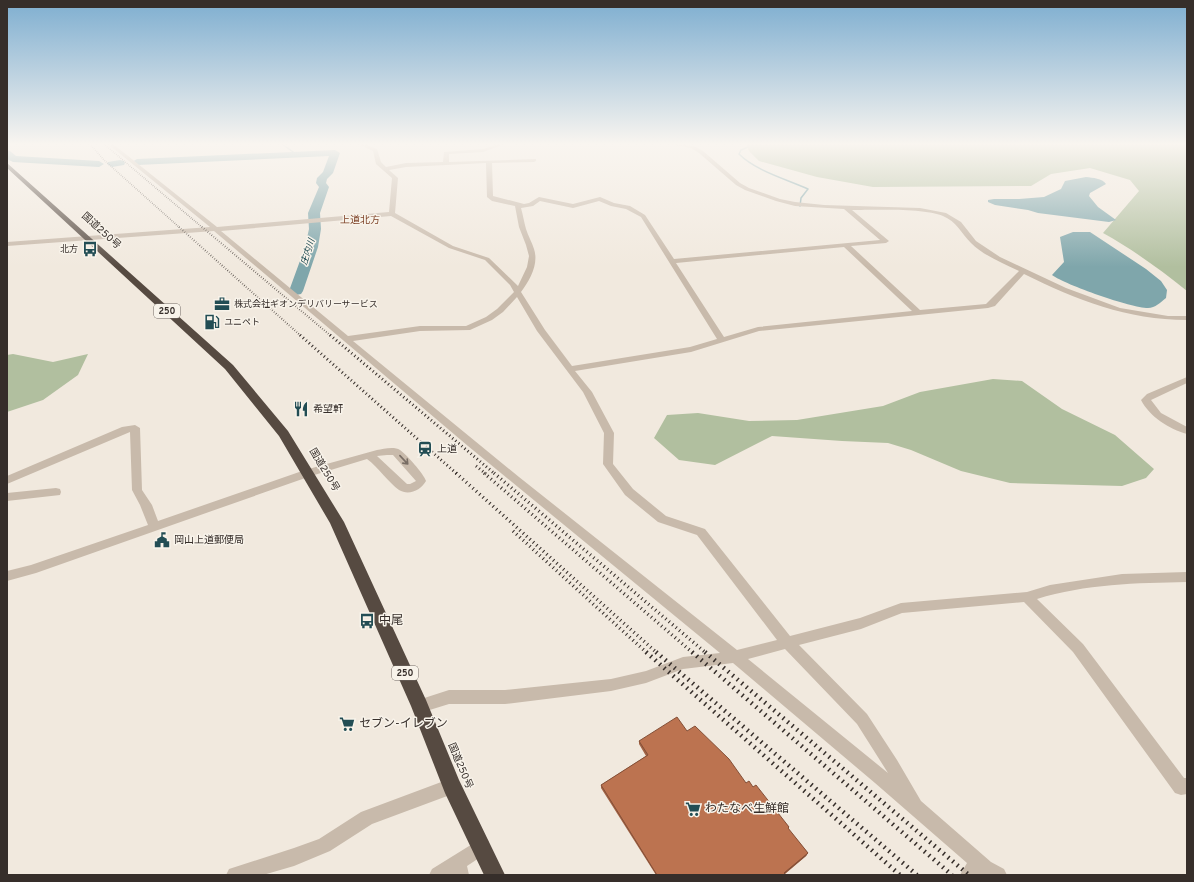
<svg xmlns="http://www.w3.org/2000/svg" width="1194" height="882" font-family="Overpass,'Noto Sans JP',sans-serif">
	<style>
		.green { fill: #b1bf9f }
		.water { fill: #7fa6ab }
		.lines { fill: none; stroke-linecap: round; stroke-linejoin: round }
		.stream { stroke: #7fa6ab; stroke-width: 1.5 }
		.river { fill: #7fa6ab; fill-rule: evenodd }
		.minor { fill: #c8baab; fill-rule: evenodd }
		.highway { fill: #564a41; fill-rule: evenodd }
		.rail-far4 { stroke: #362e2a; stroke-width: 1.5; stroke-dasharray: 0.5 1.5; stroke-linecap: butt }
		.rail-far3 { stroke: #362e2a; stroke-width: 2; stroke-dasharray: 0.5 2; stroke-linecap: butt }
		.rail-far2 { stroke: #362e2a; stroke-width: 3; stroke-dasharray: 1 3; stroke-linecap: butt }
		.rail-far1 { stroke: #362e2a; stroke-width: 3.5; stroke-dasharray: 1 3.5; stroke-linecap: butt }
		.rail { stroke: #362e2a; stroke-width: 4.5; stroke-dasharray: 1.5 4.5; stroke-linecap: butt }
		.wall { fill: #a26345 }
		.shaded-wall { fill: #845038 }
		.building { fill: #bc7350; stroke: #845038 }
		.oneway { stroke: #786d64 }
		.labels { text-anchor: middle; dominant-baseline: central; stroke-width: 3; stroke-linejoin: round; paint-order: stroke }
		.far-poi-label { font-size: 9px; fill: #362e2a; stroke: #f8f3ea; text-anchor: start }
		.far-water-label { font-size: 9px; font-style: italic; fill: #224d54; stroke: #f8f3ea }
		.shield { fill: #f8f3ea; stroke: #706964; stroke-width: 1 }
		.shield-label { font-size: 9px; font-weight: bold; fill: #362e2a }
		.far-quarter-label { font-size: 10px; fill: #7f4429; stroke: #f8f3ea }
		.street-label { font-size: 10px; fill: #362e2a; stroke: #f8f3ea }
		.poi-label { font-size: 10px; fill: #362e2a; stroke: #f8f3ea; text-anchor: start }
		.near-poi-label { font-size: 12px; fill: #362e2a; stroke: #f8f3ea; text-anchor: start }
	</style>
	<rect width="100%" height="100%" fill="#f1e9de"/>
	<!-- green -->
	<g class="green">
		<path d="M746,144h441v147c-26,-21 -55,-42 -84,-58l36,-42 -9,-11 -40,-12 -39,6 -20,12 -158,1 -56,-10 -58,-16 -10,-10z"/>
		<path d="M13,354l40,8 35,-8 -10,21 -35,25 -36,12v-57z"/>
		<path d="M993,379l29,2 40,28 53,26 39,34 -8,9 -24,8 -112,-3 -49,-12 -50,-21 -23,-7 -46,-2 -70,-5 -57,29 -36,-5 -25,-22 13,-23 31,-2 51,8 48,-1 86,-14 37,-14z"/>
	</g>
	<!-- water -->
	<g class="water">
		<path d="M1086,177c7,1 16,1 20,7l-16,9 -1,3 9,11 18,13 -7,2 -71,-9 -10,-3 -33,-5 -7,-3v-2l6,-1h25l25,-2 17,-8 4,-8z"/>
		<path d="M1073,232h17l56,37 15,12 6,9 -1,8c-5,4 -11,10 -18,10 -17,0 -82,-23 -96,-33l12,-13 -4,-25z"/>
	</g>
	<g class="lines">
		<!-- stream -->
		<g class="stream">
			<path d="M282,144l14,10"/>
			<path d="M748,144v3l-7,3 -2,4c17,17 47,25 69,35l-7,9 -1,8"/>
		</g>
		<!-- river -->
		<g class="river">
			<path d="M7,150l3,1 6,5 83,5 5,3 -5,3 -86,-5 -6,-3z"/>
			<path d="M335,150l5,3 -7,20 -6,6 -1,4 3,4 -9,26 1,16 -3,18 -15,44 -2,3 -5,1 -5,-1 -2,-3 16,-44 4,-18 -1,-16 11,-26 -3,-4 1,-5 6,-6 6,-16 -192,9 -5,-3 5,-3z"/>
			<path d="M120,160l4,1 1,2 -1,2 -12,2 -5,-3 1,-2z"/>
		</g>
		<!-- minor -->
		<g class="minor">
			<path d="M108,144h5l104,83 172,-15 3,-34 -16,-14 -3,-13 -15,-7h6l13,5 4,13 5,5 20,-4 37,-1 1,-10 39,-3 16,-5h6l-22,8 -34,2v8l87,-3v2l-2,1 -42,1 1,33 31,8 5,-1 10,-6 34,7 27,-7 14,6 16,3 15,9 29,44 206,-19 -36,-31 -49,-3 -19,-5 -31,-11 -9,-5 -37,-32 -8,-5 -21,-4 24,2 9,5 37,32 9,5 31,11 15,3 29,3 96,3 26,5 15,9 15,19 24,16 66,31 54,20 48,8h19v4c-60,0 -110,-20 -163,-46l-29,32 -7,2 -229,23 -68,21 -116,19 17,21 22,41 -1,31 20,25 33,27 39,13 85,107 70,-18 41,-15 126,-11 23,-7 72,-11 65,-2v10c-50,1 -102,2 -150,17l46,45 101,134h3v16l-6,1 -6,-2 -102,-141 -49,-50 -122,11 -41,16 -62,16 68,69 30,46 24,41 70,61 13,7 3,6h-47l7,-12 -92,-80 -142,-120 -50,6 -37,14 -35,8 -106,13h-56l-29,9 -5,-2 -2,-5 2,-5 34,-11h56l106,-11 35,-8 37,-14 37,-4 -252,-207 -254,-215 -207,15v-4l203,-15zM486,163l1,34 5,4 23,5 4,21 7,18 3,11 -2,11 -9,19 -29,-28 -36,-12 -58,-33 3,-35 -9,-8 17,-3zM540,201l33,7 26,-7 12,5 15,3 15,8 76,122 -27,8 -118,19 -27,-36 -24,-38c9,-12 18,-28 13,-43 -2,-7 -6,-13 -8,-20 -2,-7 -3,-14 -5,-21l12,-2zM852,210c21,0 73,-2 91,6 14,6 18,17 28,27 13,13 32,20 48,28l-33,33 -66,6 -69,-64 35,-3 3,-2zM391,216l58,32 36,12 25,25 4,7 -17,17 -11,8 -20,9h-46l-72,10 -127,-105zM844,247l68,64 -154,16 -34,10 -48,-74zM517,297l20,34 46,61 21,41 -1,31 22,31 33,27 39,13 80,105 -40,10 -218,-173 -166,-136 67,-10 50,-1 22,-10 11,-8zM785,649l72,75 31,49 -140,-114z"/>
			<path d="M1187,377v6l-36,17 10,13 26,14v7c-18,-5 -37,-17 -46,-34l6,-6z"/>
			<path d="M135,425l5,3 2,62 10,15 6,16 147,-51 72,-20c6,-1 17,-4 23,0 6,4 24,24 26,31 -5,9 -17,15 -27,9 -10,-7 -21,-23 -32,-31l-56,17 -275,97 -29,8v-10l24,-6 117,-40 -8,-20 -8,-15 -2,-58 -123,52v-8l115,-49zM387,455h6l23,26 -6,3h-3l-30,-28z"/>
			<path d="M56,488l4,1 1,3 -1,3 -53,6v-8z"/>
			<path d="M452,778l6,2 2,6 -2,6 -86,32 -42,27 -36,15 -31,9h-37l3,-6 65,-21 25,-9 42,-27z"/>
			<path d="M482,838l6,2 2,6 -2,6 -21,14 2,9h-40l3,-6z"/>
		</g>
		<!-- highway -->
		<path class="highway" d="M7,163l226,202 55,66 56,91 82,178 33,80 46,95h-21l-39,-82 -34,-87 -81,-183 -51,-87 -54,-67 -218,-201z"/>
		<!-- rail-far4 -->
		<g class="rail-far4">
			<path d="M90,144l14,16 76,68"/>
			<path d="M104,144l99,84"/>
		</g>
		<!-- rail-far3 -->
		<g class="rail-far3">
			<path d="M179,227l122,109"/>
			<path d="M202,227l129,109"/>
		</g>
		<!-- rail-far2 -->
		<g class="rail-far2">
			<path d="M300,335l157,139"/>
			<path d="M330,335l165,139"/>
			<path d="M476,466l10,8"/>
		</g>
		<!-- rail-far1 -->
		<g class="rail-far1">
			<path d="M456,473l201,180"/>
			<path d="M484,473l209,180"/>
			<path d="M494,473l212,180"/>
			<path d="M513,531l134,122"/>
		</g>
		<!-- rail -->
		<g class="rail">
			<path d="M646,652l254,223"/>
			<path d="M656,652l261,223"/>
			<path d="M692,652l260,223"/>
			<path d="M705,652l264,223"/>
		</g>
	</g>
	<!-- wall -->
	<path class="wall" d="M687,731l59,52 7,4 36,40 -1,2 20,24 -2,3 -21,18 1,1h-130l-55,-87v-3l45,-29 -7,-12v-3z"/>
	<!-- shaded-wall -->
	<path class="shaded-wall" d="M808,853l-2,3 -23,19 1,-2z"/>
	<!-- building -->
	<path class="building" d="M677,717l10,14 8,-5 34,33 17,24 3,-2 4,6 3,-2 33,42 -1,1 20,25 -24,20 2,2h-129l-56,-90 47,-30 -9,-14z"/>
	<!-- one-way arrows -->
	<defs><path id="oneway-shaft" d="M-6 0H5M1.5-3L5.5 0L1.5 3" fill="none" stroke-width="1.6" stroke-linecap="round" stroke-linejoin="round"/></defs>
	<use class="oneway" href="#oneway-shaft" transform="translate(404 460) rotate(47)"/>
	<!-- sky -->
	<linearGradient id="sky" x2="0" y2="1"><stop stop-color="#7eaed0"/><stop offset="0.54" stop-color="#f9f5f0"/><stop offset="1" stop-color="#f9f5f0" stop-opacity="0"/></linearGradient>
	<rect width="1194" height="267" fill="url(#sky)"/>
	<!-- icons -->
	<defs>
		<g id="bus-bare" transform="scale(1.2)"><path d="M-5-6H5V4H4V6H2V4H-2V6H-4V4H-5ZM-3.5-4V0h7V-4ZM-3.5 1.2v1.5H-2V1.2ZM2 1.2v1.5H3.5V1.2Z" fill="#224d54" stroke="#f8f3ea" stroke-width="2.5" paint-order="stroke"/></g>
		<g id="office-bare" transform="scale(1.2)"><path d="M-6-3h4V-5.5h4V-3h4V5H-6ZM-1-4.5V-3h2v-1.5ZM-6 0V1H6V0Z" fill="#224d54" stroke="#f8f3ea" stroke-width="2.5" paint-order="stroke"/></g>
		<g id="fuel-bare" transform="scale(1.2)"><path d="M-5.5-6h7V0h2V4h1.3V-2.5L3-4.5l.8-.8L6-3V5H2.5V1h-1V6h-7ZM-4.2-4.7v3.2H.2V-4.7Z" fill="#224d54" stroke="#f8f3ea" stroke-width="2.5" paint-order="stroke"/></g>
		<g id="restaurant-bare" transform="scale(1.2)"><path d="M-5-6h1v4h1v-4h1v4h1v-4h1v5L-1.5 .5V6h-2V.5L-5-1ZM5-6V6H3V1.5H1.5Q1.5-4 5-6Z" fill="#224d54" stroke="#f8f3ea" stroke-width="2.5" paint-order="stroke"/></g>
		<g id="station-bare" transform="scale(1.2)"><path d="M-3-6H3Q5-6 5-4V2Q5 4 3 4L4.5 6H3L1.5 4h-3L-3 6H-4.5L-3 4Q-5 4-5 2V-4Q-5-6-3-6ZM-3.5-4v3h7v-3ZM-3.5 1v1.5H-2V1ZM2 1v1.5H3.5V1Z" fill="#224d54" stroke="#f8f3ea" stroke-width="2.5" paint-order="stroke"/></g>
		<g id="civic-bare" transform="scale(1.2)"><path d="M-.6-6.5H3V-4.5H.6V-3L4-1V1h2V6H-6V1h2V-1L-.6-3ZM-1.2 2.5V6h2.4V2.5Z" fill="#224d54" stroke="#f8f3ea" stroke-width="2.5" paint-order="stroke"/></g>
		<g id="supermarket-bare" transform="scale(1.2)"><path d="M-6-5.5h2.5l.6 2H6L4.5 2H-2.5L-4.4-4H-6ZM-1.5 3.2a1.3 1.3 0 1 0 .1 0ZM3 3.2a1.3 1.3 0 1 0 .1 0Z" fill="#224d54" stroke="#f8f3ea" stroke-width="2.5" paint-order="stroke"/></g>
	</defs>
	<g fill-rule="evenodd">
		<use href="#bus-bare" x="90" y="249"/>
		<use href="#office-bare" x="222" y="304"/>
		<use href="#fuel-bare" x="212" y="322"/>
		<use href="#restaurant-bare" x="301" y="409"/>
		<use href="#station-bare" x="425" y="449"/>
		<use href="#civic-bare" x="162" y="540"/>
		<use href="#bus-bare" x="367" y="621"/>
		<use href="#supermarket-bare" x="347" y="724"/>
		<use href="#supermarket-bare" x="693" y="809"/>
	</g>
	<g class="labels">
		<!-- far-poi labels -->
		<g class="far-poi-label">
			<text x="78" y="249" text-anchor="end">北方</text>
			<text x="234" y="304">株式会社ギオンデリバリーサービス</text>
			<text x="224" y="322">ユニペト</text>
		</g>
		<!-- far-water labels -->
		<g class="far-water-label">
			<text transform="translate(308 252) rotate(-72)">庄内川</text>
		</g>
		<!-- shield labels -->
		<g class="shield">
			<rect x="154" y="304" width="26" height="14" rx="3"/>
			<rect x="392" y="666" width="26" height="14" rx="3"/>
		</g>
		<g class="shield-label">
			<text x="167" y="311">250</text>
			<text x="405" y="673">250</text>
		</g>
		<!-- far-quarter labels -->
		<g class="far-quarter-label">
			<text x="360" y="220">上道北方</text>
		</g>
		<!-- street labels -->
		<g class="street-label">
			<text transform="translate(101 231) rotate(42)">国道250号</text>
			<text transform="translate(324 470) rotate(59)">国道250号</text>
			<text transform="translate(460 766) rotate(67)">国道250号</text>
		</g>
		<!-- poi labels -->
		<g class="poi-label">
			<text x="313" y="409">希望軒</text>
			<text x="437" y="449">上道</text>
			<text x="174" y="540">岡山上道郵便局</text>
		</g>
		<!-- near-poi labels -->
		<g class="near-poi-label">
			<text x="379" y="621">中尾</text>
			<text x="359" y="724">セブン-イレブン</text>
			<text x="705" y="809">わたなべ生鮮館</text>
		</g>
	</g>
	<!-- border -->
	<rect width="1194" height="882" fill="none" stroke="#362e2a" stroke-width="16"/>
</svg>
